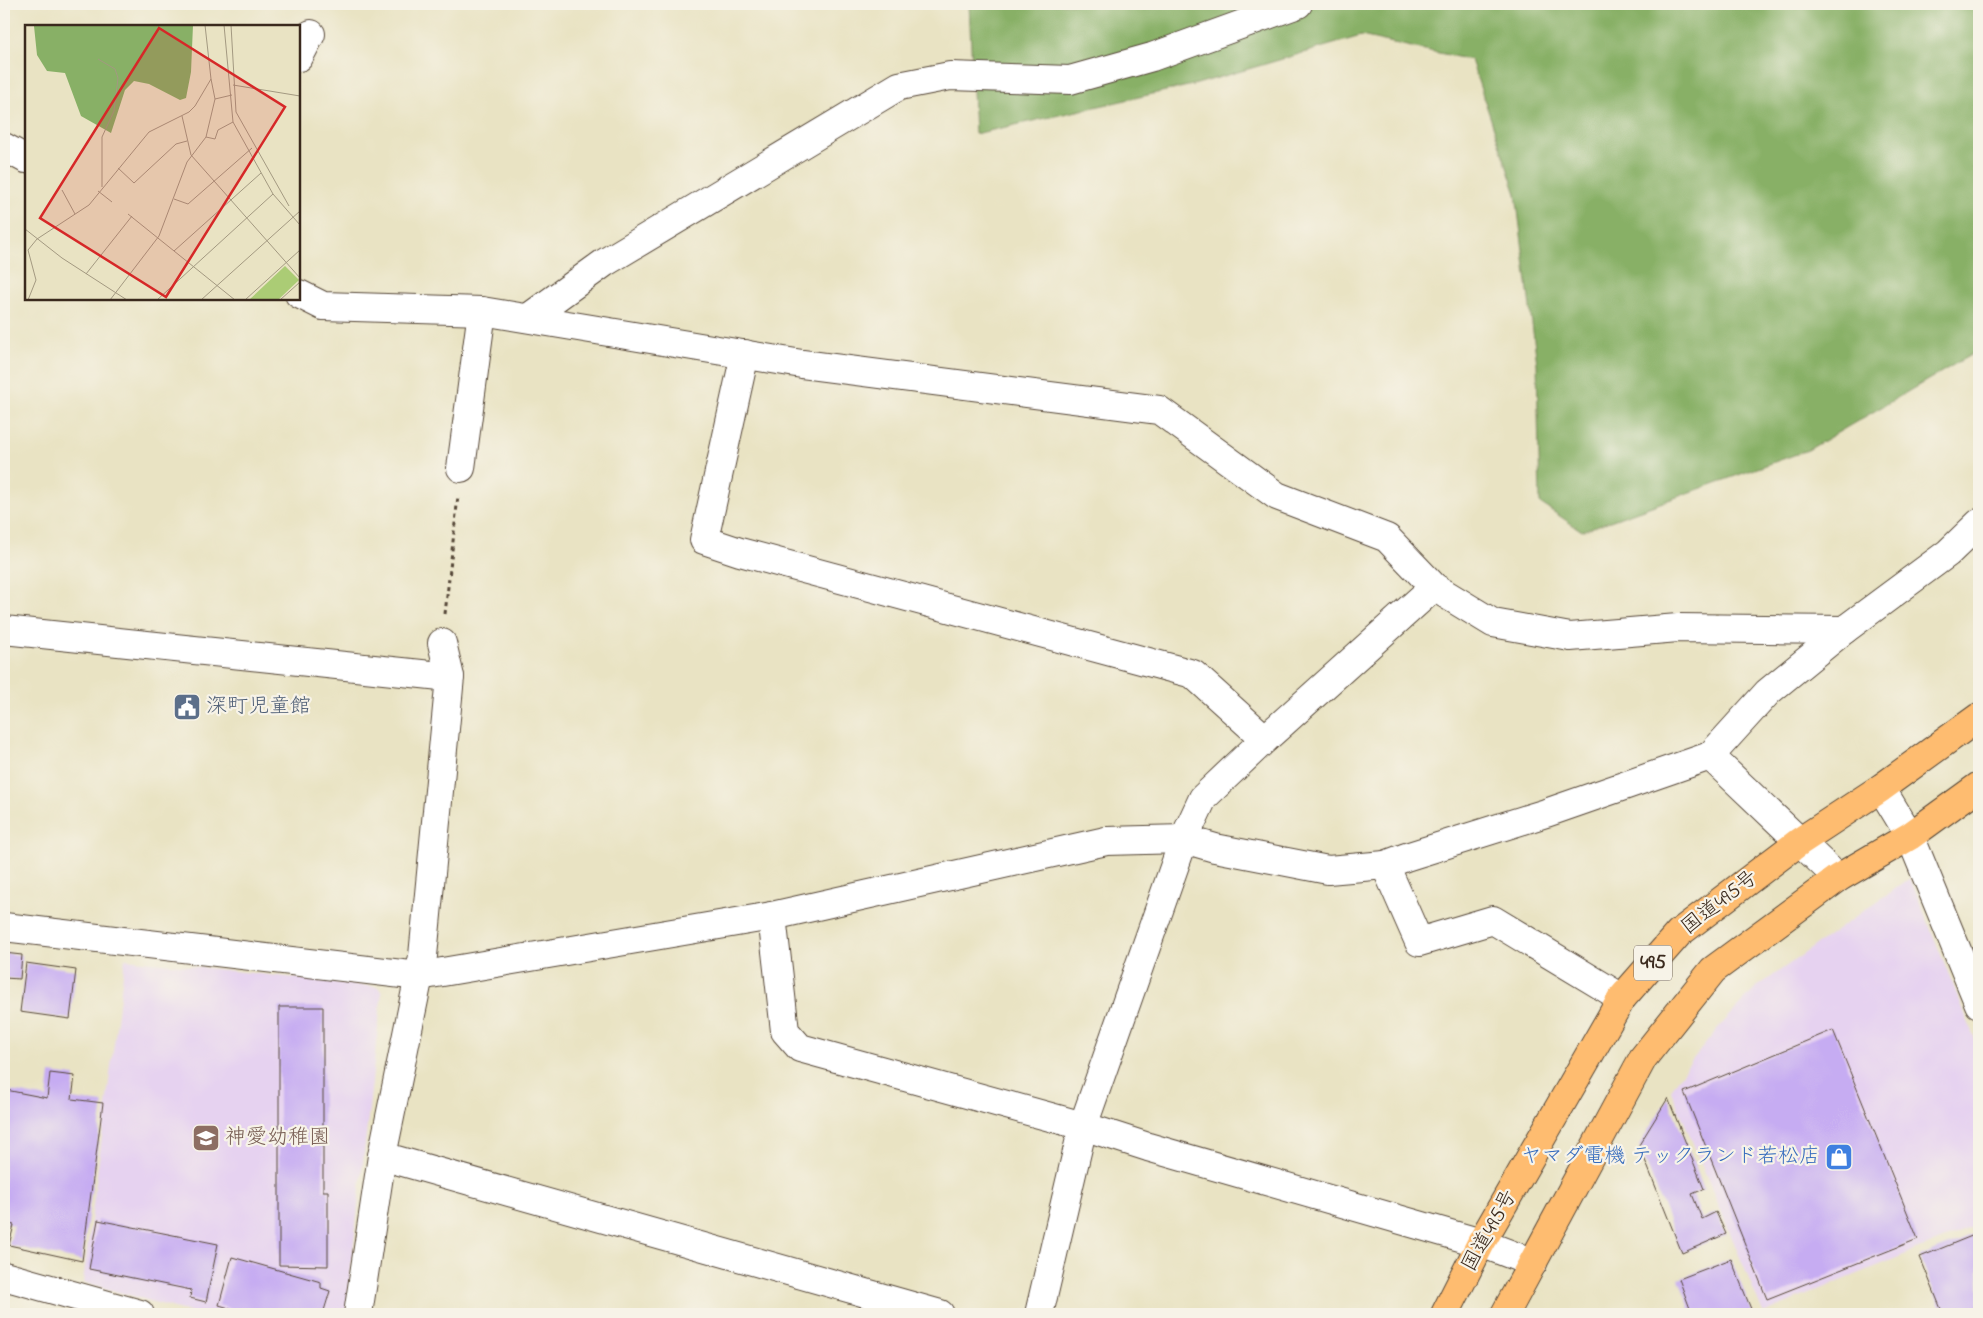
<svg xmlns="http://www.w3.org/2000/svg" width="1983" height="1318" font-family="'Indie Flower','Klee One',sans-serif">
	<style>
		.built { fill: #e6d2f0 }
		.forest { fill: #88b066; stroke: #626d42 }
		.building { fill: #c6acf2 }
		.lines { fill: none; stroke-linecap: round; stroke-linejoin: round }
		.minor-casing { stroke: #554637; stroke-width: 30 }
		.trunk-casing { stroke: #554637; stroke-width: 30 }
		.path { stroke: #554637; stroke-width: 3; stroke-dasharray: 4 4; stroke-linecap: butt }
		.minor { stroke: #fff; stroke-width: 28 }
		.trunk { stroke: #febc70; stroke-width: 28 }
		.labels { text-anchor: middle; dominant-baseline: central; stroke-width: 4.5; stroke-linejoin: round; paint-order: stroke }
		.shield { fill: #f7f3e8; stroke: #73665b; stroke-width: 1 }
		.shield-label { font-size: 20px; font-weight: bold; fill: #3b2a1e }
		.service-label { font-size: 21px; fill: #4e5e75; stroke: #f7f3e8; text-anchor: start }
		.street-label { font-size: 21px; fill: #3b2a1e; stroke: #f7f3e8 }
		.education-label { font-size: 21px; fill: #785e54; stroke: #f7f3e8; text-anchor: start }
		.shop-label { font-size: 21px; fill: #366cbe; stroke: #f7f3e8; text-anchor: end }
		.inset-road { fill: none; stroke: #a39981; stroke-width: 1 }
		.view { fill: #d62828; fill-opacity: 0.15; stroke: #d62828; stroke-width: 2.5 }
		.inset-edge { fill: none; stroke: #3b2a1e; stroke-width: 2.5 }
	</style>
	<rect width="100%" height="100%" fill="#f7f3e8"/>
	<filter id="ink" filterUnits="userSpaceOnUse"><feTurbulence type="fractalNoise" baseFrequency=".02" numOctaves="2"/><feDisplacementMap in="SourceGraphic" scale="10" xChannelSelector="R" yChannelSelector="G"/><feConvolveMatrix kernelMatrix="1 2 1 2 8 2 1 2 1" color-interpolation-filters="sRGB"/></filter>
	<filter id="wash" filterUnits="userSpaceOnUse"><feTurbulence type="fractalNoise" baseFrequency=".0096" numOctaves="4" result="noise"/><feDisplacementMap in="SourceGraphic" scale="20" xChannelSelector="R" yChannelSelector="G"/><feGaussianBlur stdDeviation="1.12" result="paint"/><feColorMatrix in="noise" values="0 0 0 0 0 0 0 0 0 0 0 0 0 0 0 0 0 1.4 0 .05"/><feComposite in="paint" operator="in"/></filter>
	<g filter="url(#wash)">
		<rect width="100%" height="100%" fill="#e9e3c3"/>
		<!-- built -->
		<g class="built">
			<path d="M1910,878l69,171v175l-216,89 -92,-223 14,-21 35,-43 37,-39z"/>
			<path d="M125,959l253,28 4,5 -36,322h-150l-113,-32z"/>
		</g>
		<!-- forest -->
		<path class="forest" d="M969,4h1010v346l-171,100 -226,81 -42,-28 -3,-139 -21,-170 -45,-134 -110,-24 -164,48 -222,50z"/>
		<g id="blocks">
			<!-- building -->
			<g class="building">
				<path d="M4,953l18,2 -2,24 -16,-1z"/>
				<path d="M26,963l50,7 -6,49 -50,-7z"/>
				<path d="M279,1007h44v184h5v75l-49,-1z"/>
				<path d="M1833,1030l85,209 -151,60 -83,-207z"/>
				<path d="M50,1073l25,3 -3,23 31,4 -21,158 -73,-16 5,-20 -10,-2v-118l2,-15 41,8z"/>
				<path d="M1668,1098l36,91 -12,5 10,25 14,-7 10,22 -44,19 -43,-108z"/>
				<path d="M98,1220l120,24 -12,58 -16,-4 1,-8 -102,-21z"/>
				<path d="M1979,1233v81h-36l-23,-57z"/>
				<path d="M232,1257l89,25v6l9,3 -7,23h-73l-31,-9z"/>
				<path d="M1731,1259l22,55h-61l-13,-35z"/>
			</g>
		</g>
	</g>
	<g filter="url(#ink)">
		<use href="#blocks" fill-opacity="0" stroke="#554637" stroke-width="1"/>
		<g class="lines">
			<!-- minor casing -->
			<g class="minor-casing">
				<g id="minor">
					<path d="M299,57l12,-23"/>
					<path d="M4,147l22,12"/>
					<path d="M299,294l24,12 159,5 320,53 357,46 118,86 110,42 47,49 59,36 77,14 108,-9 166,2 104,-77 31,-30"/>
					<path d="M528,318l76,-55 295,-177 51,-10 120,4 82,-23 146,-53"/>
					<path d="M745,354l-41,186 36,12 453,122 72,65"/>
					<path d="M461,468l21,-157"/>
					<path d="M4,630l446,47"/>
					<path d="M1710,756l58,-64 76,-62"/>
					<path d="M1881,788l29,48 69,168"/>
					<path d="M1385,865l34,77 74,-22 129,78"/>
					<path d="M772,916l13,115 15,17 283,78 65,21 333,96 52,20"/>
					<path d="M4,927l415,49 353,-60 334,-75 78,-2 31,9 113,22 57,-5 21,-8 140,-44 164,-57 128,122"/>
					<path d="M382,1156l558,158"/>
					<path d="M4,1276l136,38"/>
					<path d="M358,1314l24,-158 41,-200 27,-279 -8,-34"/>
					<path d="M1039,1314l44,-188 101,-287 19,-41 62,-59 169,-152"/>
				</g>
			</g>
			<!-- trunk casing -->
			<g class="trunk-casing">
				<g id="trunk">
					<path d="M1445,1314l36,-71 141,-245 57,-65 120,-91 82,-54 98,-71"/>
					<path d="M1505,1314l138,-256 70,-88 125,-92 72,-42 69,-50"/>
				</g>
			</g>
			<!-- path -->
			<path class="path" d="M445,614l13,-118"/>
			<!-- minor -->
			<use href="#minor" class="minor"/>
			<!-- trunk -->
			<use href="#trunk" class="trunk"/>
		</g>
	</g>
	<!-- icons -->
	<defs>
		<g id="civic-square" transform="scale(1.4375)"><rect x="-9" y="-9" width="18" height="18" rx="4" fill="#5c6f8a" stroke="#f7f3e8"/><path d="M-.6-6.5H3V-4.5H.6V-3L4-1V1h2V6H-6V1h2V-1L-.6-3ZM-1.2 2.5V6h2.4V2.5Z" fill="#fff"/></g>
		<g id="school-square" transform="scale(1.4375)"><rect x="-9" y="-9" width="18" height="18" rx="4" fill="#8d6e63" stroke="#f7f3e8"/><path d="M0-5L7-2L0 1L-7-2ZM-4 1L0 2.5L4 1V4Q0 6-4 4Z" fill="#fff"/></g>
		<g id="shop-square" transform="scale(1.4375)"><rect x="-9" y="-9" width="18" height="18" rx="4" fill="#3f7fe0" stroke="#f7f3e8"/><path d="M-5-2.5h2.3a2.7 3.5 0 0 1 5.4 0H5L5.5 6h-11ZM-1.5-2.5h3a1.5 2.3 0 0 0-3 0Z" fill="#fff"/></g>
	</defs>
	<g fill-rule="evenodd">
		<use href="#civic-square" x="187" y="707"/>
		<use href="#school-square" x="206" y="1138"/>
		<use href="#shop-square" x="1839" y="1157"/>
	</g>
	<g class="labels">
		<!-- shield labels -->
		<rect class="shield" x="1634" y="945.5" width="38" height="35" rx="4"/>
		<g class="shield-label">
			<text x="1653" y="963">495</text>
		</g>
		<!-- service labels -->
		<g class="service-label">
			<text x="206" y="707">深町児童館</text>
		</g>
		<!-- street labels -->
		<g class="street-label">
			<text transform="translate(1720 903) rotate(-38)">国道495号</text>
			<text transform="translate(1490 1231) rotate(-61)">国道495号</text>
		</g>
		<!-- education labels -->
		<g class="education-label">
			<text x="225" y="1138">神愛幼稚園</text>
		</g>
		<!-- shop labels -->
		<g class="shop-label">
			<text x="1820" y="1157">ヤマダ電機 テックランド若松店</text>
		</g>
	</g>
	<!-- overview -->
	<g transform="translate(25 25)">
		<rect width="275" height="275" fill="#e9e3c3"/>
		<path d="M260,241l14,14 -21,20h-29z" fill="#abcc75"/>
		<path d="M168,0l-2,47 -5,26 -6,2 -31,-16 -15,-3 -9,9 -14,43 -30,-17 -16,-43 -18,-2 -10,-16 -3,-29z" fill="#88b066"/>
		<path class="inset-road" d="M199,0l9,97 40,72 27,31M206,0l5,87 53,94M73,34l17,10 3,9 -4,33 -12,26v50M186,54l4,20M208,60l67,11M157,91l9,39 109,123M181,112l9,2 3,-9 15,-8M93,143l16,15 42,-39 11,-3M37,165l13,24M73,166l14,11M149,174l14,5 64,-56M103,189l107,86M0,204l37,29 65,42M149,226l87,-78M61,249l46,-58M3,275l8,-20 -8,-30 9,-11 52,-34 60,-73 40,-20 6,-6 16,-27 -6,-54M85,275l49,-64 28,-74 19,-25 9,-38 17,-4M132,275l116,-106M176,275l99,-89M220,275l55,-50M255,275l20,-18"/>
		<path class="view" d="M134,3l126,79 -119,190 -126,-79z"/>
		<rect width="275" height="275" class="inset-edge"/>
	</g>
	<!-- margin -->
	<rect width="1983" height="1318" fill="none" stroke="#f7f3e8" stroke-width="20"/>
</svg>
